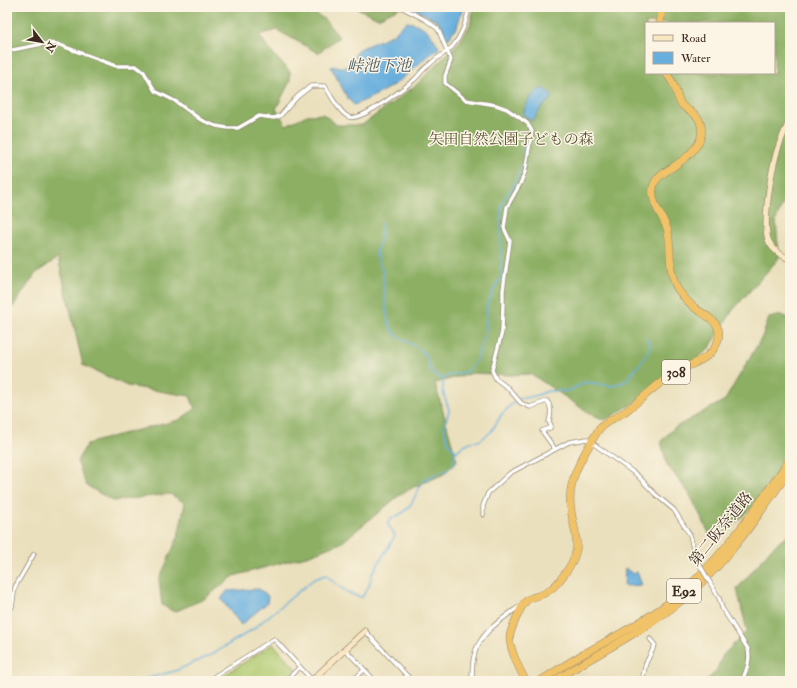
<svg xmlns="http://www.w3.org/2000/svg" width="797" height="688" font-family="'IM FELL Double Pica','Noto Serif JP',serif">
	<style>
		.green { fill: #b0cb71; stroke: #767a48 }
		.forest { fill: #8caf63; stroke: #646c40; fill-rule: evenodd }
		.water { fill: #67afde; stroke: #516c7e }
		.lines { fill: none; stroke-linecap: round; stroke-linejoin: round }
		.stream { stroke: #67afde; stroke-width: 1.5 }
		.street-casing { stroke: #92856e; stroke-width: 5 }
		.secondary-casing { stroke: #92856e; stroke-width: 7 }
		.highway-casing { stroke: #92856e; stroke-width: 8 }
		.street { stroke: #fff; stroke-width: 3.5 }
		.secondary { stroke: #f9e7c3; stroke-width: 5.5 }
		.highway { stroke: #f1c369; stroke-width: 7 }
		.street-bridge-casing { stroke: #92856e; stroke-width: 5; stroke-linecap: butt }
		.street-bridge { stroke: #fff; stroke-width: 3.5 }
		.labels { text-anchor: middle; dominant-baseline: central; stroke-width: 3; stroke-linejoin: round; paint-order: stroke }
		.shield { fill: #fcf5e5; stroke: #75675a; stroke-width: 1 }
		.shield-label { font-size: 14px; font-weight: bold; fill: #3b2a1e }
		.park-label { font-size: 15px; fill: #585233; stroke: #fcf5e5 }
		.street-label { font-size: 15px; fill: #3b2a1e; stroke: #fcf5e5 }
		.water-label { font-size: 16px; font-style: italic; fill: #4a5961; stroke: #fcf5e5 }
	</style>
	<rect width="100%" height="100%" fill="#fcf5e5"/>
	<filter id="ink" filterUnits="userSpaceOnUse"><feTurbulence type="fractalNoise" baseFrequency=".025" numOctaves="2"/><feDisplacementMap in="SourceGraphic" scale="8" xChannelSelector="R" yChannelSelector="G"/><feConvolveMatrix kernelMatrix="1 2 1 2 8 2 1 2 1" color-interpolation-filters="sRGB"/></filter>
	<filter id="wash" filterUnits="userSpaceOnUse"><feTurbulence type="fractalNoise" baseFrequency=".012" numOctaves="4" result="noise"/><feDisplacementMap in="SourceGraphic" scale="16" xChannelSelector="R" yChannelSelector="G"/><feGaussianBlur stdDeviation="0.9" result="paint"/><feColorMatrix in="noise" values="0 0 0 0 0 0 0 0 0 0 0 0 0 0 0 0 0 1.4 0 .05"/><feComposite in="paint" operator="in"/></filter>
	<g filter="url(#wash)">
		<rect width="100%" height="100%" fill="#eae0bd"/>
		<!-- green -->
		<path class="green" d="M273,644l23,25 -13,12h-68z"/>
		<!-- forest -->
		<g class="forest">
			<path d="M7,7h297l20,12 15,18 -21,16 -41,-23 -18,5 14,19 17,18v9l-14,28 10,16 21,-10 16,-1 14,11h25l53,-39 46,-46 9,-15 4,-18h316v180l-14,33 3,38 -46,52 -24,39 -54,42 -50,29 -16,-7 -58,-39 -21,1 -37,-2 -38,10 22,78 -13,13 -28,12 -15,8 -60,49 -31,12 -76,21 -30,23 -30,13 -12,-7 -3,-25 19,-43 7,-34 -15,-9 -58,7 -26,-16 -9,-24 10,-17 31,-9 61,-15 16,-11 -5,-13 -63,-10 -44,-21 -25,-107 -22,15 -26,38 -3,2zM646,23h128v50h-128z"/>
			<path d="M354,7h47l-23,11z"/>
			<path d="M781,315l9,4v139l-37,48 -23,22 -19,9 -22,-44 -22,-28 -6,-24 13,-13 51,-28 37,-63 7,-19z"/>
			<path d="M790,533v148h-84l10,-10 7,-16 24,-24 -10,-42 35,-41z"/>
		</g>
		<!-- water -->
		<g class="water">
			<path d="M415,7h48l-7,23 -3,1 -3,7h-5l-6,-16 -24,-13z"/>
			<path d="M406,22c17,1 26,11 33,26 -15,10 -28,24 -43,35 -13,9 -27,16 -42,22l-6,-6 -17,-32c5,-2 8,1 13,0 9,-1 11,-10 13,-17l35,-15z"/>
			<path d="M543,88l7,5 2,5 -11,10 -9,13 -9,-7c3,-10 9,-23 20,-26z"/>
			<path d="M625,568l8,6 4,-2 5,13 -18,1z"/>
			<path d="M259,589l9,7 -1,7 -26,22 -20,-26 6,-8z"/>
		</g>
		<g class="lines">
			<!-- stream -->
			<g class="stream">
				<path d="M381,223c0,4 1,8 0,12 0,6 -4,12 -5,18 0,6 6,13 7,20 2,17 1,47 11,60 7,8 22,11 30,20 9,11 -1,17 19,26"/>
				<path d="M518,399l17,-3 13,-5h20l18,-9 27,4 13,-5 14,-17 10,-16v-5l-4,-5"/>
				<path d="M456,452l8,-7 7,-3 8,-1 12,-9 11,-18 12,-12"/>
				<path d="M137,681l38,-10 34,-15 43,-26 62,-51 12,-4c10,9 23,21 36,22l7,-11 3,-12 20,-33 3,-6 -7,-10v-4l16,-9 7,-8 12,-23 8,-5 13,-4 10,-7 1,-15 -6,-6 -5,-16 5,-18 -6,-18v-13l6,-4 17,-3 10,-11 10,-31 1,-24 9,-21 5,-7v-70l5,-12 6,-8 12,-27 -1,-11 5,-21"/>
			</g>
		</g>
	</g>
	<g filter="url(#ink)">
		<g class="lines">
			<!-- street casing -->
			<g class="street-casing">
				<g id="street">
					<path d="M401,7l25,13 12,9 13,31 -6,16v7l21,17 30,5 11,4 20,14 5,8 -7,41 -5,12 -13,23 -3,21 6,13 -7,49v14l-1,28 -10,38 4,9 12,9 13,15 9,4 17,-6c5,6 4,14 2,21l2,3 -1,3 -8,3 13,18"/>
					<path d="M7,51l41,-8 9,1 59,22h20l8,6 11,19 20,10 26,19 15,6 12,2h10l21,-12 15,2 6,-2 17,-19 14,-11h14c5,8 15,28 24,31 12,5 55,-29 65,-37 5,-5 9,-11 15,-15 7,-7 17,-12 24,-19 9,-11 14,-26 16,-39"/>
					<path d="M483,515v-9l5,-13 22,-20 59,-31 18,-3 50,36 18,19 19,16 16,25 5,22 3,5"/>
					<path d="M712,586l7,12 3,10 26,41c3,11 -2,22 -6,32"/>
					<path d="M7,612l5,-5 3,-20 19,-33"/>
					<path d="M365,631l47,50"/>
					<path d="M345,649l30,32"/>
					<path d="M207,681l67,-42 38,41"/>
					<path d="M285,681l15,-14"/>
					<path d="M352,681l12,-11"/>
					<path d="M472,681c0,-8 0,-17 2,-25 5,-23 28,-37 46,-50"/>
					<path d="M642,681l4,-18 9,-18 -5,-6"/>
				</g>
			</g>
			<!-- secondary casing -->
			<g class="secondary-casing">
				<g id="secondary">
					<path d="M790,120c-7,14 -13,28 -16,43 -4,17 -12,65 -5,79 4,8 13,14 21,17"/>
					<path d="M311,681l54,-50"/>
				</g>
			</g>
			<!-- highway casing -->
			<g class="highway-casing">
				<g id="highway">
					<path d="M660,23l3,-16"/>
					<path d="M526,681c-6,-10 -18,-35 -16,-46 2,-8 11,-30 17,-35 5,-3 12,-4 18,-7 12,-6 28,-28 31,-42 3,-13 -4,-29 -5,-42 -4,-24 7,-45 19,-65 3,-5 6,-11 10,-16 8,-8 17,-11 26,-17 16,-12 31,-27 48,-38 15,-9 36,-12 43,-30 8,-20 -10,-26 -22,-35 -6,-5 -11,-10 -16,-17 -12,-17 -7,-39 -11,-59 -2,-10 -9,-18 -13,-28 -8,-23 5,-29 21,-39 14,-10 31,-24 24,-43 -3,-10 -14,-11 -19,-18 -4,-6 -4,-12 -7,-18 -2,-5 -5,-9 -8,-13"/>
					<path d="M540,681c16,-10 32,-21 49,-30 27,-15 54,-29 78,-47 52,-39 87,-93 123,-145"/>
					<path d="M554,681c45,-29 94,-51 135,-87 41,-35 70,-80 101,-124"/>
				</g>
			</g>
			<!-- street -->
			<use href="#street" class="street"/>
			<!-- secondary -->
			<use href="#secondary" class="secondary"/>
			<!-- highway -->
			<use href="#highway" class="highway"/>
			<!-- street-bridge casing -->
			<g class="street-bridge-casing">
				<path id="street-bridge" d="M698,562l14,24"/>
			</g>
			<!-- street-bridge -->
			<use href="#street-bridge" class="street-bridge"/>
		</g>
	</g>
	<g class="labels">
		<!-- shield labels -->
		<g class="shield">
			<rect x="662" y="360" width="28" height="24" rx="3"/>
			<rect x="667" y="579" width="34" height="24" rx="3"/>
		</g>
		<g class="shield-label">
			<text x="676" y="372">308</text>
			<text x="684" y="591">E92</text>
		</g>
		<!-- park labels -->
		<g class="park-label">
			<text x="511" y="139">矢田自然公園子どもの森</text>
		</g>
		<!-- street labels -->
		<g class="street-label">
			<text transform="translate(721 529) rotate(-51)">第二阪奈道路</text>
		</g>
		<!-- water labels -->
		<g class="water-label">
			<text x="379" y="66">峠池下池</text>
		</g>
	</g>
	<!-- margin -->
	<rect width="797" height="688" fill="none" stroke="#fcf5e5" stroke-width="24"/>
	<!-- legend -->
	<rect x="645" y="22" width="130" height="52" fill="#fcf5e5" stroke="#afa495"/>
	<rect x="653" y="35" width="20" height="6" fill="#f9e7c3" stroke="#afa495"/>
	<text x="681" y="42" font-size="12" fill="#3b2a1e">Road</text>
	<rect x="653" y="52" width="20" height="12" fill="#67afde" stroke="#afa495"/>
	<text x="681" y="62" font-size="12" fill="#3b2a1e">Water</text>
	<!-- north arrow -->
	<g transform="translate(42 42) rotate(121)" stroke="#fcf5e5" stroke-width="3" paint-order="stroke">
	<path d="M0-3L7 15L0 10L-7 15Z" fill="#3b2a1e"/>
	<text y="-6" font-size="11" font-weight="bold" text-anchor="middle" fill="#3b2a1e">N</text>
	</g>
</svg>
